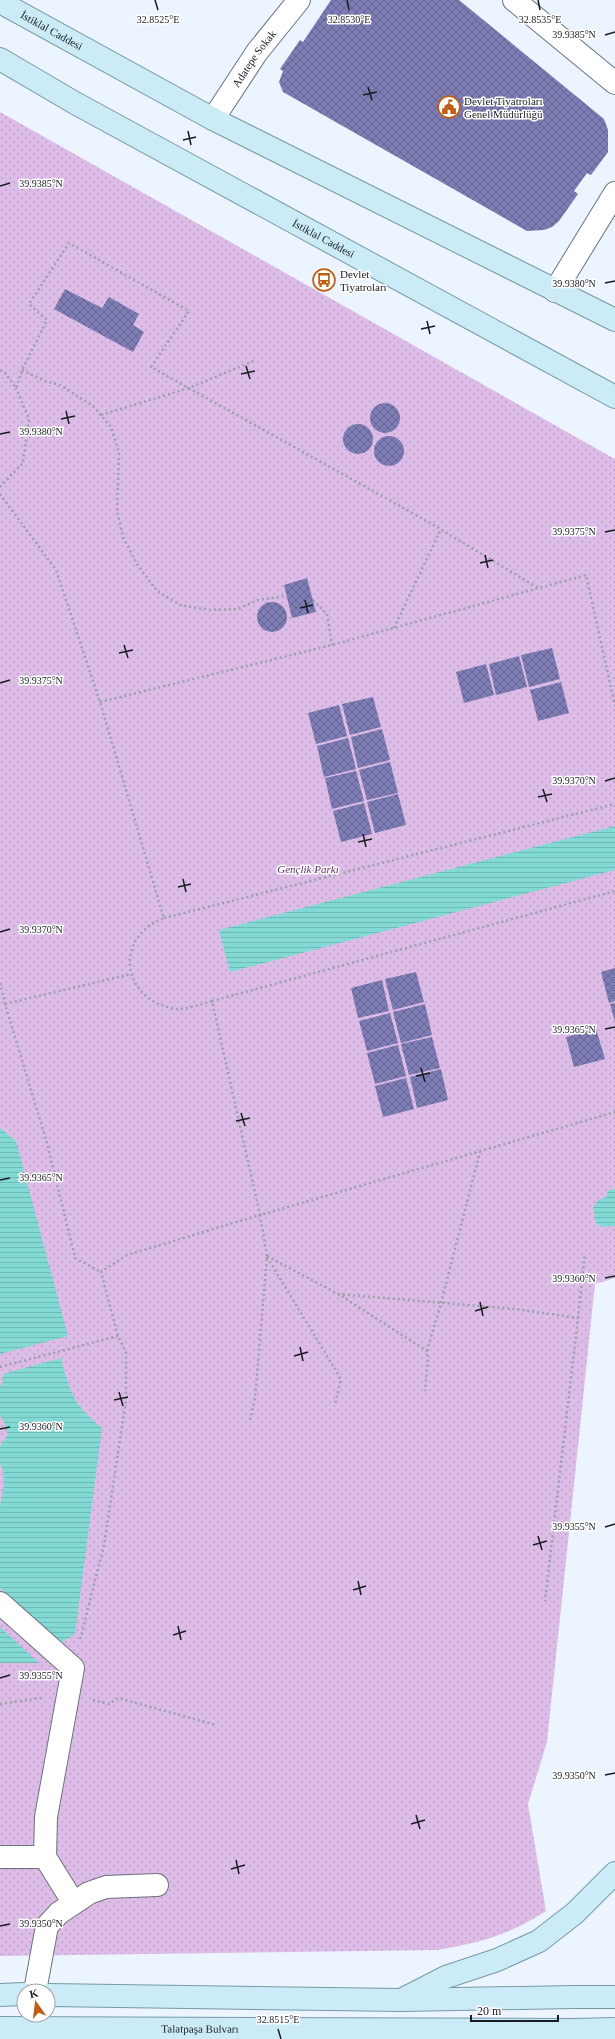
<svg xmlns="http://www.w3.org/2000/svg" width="615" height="2039" font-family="'Times New Roman',serif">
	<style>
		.park { fill: url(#park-dots) }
		.water { fill: url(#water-rules) }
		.building { fill: url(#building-cross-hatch) }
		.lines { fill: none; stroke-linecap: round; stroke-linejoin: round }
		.minor-casing { stroke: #6a737e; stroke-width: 24 }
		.major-casing { stroke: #7699a8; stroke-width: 24 }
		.path { stroke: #9aa0a8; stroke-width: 2.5; stroke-dasharray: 2 3; stroke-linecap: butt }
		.minor { stroke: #fff; stroke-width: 22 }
		.major { stroke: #cbebf7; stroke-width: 22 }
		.major-bridge-casing { stroke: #7699a8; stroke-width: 24; stroke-linecap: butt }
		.major-bridge { stroke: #cbebf7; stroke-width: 22 }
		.ticks { fill: none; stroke: #181c20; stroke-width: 1.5 }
		.labels { text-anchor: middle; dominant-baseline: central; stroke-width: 3; stroke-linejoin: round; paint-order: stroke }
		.street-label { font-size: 11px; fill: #181c20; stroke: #fff }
		.poi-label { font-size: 11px; fill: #181c20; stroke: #fff; text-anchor: start }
		.park-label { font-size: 11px; font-style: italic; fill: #5d2e6d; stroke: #fff }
		.ticks-label { font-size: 10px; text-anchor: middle; fill: #181c20; stroke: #fff; stroke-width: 3; stroke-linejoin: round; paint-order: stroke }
	</style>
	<defs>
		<pattern id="park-dots" width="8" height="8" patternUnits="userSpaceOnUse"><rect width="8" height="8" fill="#ddbde8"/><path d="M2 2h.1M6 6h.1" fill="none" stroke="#bda2c7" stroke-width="1.8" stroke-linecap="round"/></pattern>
		<pattern id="water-rules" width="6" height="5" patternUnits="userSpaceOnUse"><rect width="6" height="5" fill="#83d9d4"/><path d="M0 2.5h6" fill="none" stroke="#70bab6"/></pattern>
		<pattern id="building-cross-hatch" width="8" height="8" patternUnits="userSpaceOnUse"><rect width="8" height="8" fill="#7e7cb4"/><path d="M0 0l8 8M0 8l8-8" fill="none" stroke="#666592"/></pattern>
	</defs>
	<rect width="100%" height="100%" fill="#ecf4ff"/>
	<!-- park -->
	<path class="park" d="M0,112l615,347v819l-20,6 -48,458 -19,62 18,107c-37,24 -66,32 -109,39l-437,6z"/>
	<!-- water -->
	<g class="water">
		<path d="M615,826v44l-385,102 -11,-42z"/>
		<path d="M0,1128l16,13 52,195 -68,18z"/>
		<path d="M615,1188v38l-13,1 -6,-4 -3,-15 5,-8 8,-3 2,-6z"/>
		<path d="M61,1358c9,35 13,47 41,70l-27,206 -16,10 -59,-56v-82l4,-21 -1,-14 -3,-8v-17l8,-11 -5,-16 -3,-3v-29l3,-5v-8z"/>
		<path d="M0,1627l39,36h-39z"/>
	</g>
	<!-- building -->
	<g class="building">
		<path d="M331,0h128l145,119 4,11v22l-17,23 -4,-2 -13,18 4,3 -19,27 -7,6 -8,3 -17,1 -244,-139 -4,-10 4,-11 -3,-2 20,-29 3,2z"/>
		<path d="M65,289l37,19 7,-11 30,17 -6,11 11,7 -11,20 -79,-43z"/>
		<circle cx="385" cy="418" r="15"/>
		<circle cx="358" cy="439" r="15"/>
		<circle cx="389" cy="451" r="15"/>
		<path d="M307,578l9,34 -24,6 -8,-33z"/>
		<circle cx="272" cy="617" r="15"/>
		<path d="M552,648l8,31 -31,8 -8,-32z"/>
		<path d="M519,656l8,31 -31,8 -7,-31z"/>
		<path d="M486,664l8,31 -30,8 -8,-31z"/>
		<path d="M561,682l8,31 -31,8 -8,-31z"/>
		<path d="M373,697l8,30 -31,8 -8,-31z"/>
		<path d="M339,705l8,31 -31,8 -8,-31z"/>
		<path d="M382,729l8,31 -32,8 -7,-31z"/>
		<path d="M348,738l8,31 -32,8 -7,-31z"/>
		<path d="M390,762l8,31 -31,7 -8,-30z"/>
		<path d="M356,771l8,30 -32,8 -7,-31z"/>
		<path d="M398,794l8,31 -31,8 -8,-31z"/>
		<path d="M364,803l8,31 -31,8 -8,-31z"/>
		<path d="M615,968v33l-6,2 -8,-31z"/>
		<path d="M416,972l8,30 -31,8 -8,-31z"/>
		<path d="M382,980l7,31 -31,7 -7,-30z"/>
		<path d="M615,1003v19l-5,-18z"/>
		<path d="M425,1004l7,31 -31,8 -8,-31z"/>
		<path d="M390,1013l8,30 -31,8 -8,-30z"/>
		<path d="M596,1029l9,30 -31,8 -8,-30z"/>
		<path d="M432,1037l8,31 -31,7 -8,-31z"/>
		<path d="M398,1045l8,31 -31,8 -8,-31z"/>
		<path d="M441,1069l7,31 -31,8 -7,-31z"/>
		<path d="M406,1078l8,31 -31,8 -8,-31z"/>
	</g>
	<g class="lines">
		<!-- minor casing -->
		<g class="minor-casing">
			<g id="minor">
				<path d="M514,0l101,83"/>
				<path id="s1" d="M213,119l44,-67 42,-52"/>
				<path d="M555,291l60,-98"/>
				<path d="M0,1603l73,65 -27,149 -1,40 28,45"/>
				<path d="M0,1857h45"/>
				<path d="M35,1991l12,-65 12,-13 30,-20 17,-6 51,-2"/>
			</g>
		</g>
		<!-- major casing -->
		<g class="major-casing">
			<g id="major">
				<path id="s2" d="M0,2l213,117 402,201"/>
				<path id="s3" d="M0,59l75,44 540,294"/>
				<path d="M0,1995l24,-1"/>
				<path d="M48,1995l353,5 172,-3"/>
				<path d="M405,1998l41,-21 51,-17 42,-19 36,-28 40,-40"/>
				<path id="s4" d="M0,2028l573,2"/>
			</g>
		</g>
		<!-- path -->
		<g class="path">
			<path d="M0,370l5,3 11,15 6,-18 25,-50 -18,-16 40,-61 120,68 -38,56 281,157 106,64"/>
			<path d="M22,370l23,11 15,4 33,21 18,21 8,25 -2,59 6,26 14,27 20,27 23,14 30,5 28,-1 20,-9 28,-4"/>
			<path d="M101,415l88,-27 67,-28"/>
			<path d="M0,487l23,-24 6,-44 -13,-31"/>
			<path d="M0,494l56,76 44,132 62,210 2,6c-52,20 -42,83 12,91 10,1 25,-5 36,-8l48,214 -133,40 -26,17 17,64 8,17v47l-22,145 -24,95"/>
			<path d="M313,600l14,14 5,31"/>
			<path d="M394,628l47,-99"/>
			<path d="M100,702l232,-57 254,-70 29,131"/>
			<path d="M164,918l451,-114"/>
			<path d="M0,983l5,21 42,139 28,115 26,14"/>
			<path d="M212,1001l403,-110"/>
			<path d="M5,1004l126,-30"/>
			<path d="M267,1256l71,38 89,57 1,7 -3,33"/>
			<path d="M267,1257l74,122 -6,25"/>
			<path d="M338,1294l177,15 63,9 -33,283"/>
			<path d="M578,1318l7,-65"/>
			<path d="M427,1351l14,-48 39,-151"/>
			<path d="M0,1367l118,-31"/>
			<path d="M250,1420l5,-22 12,-142 -7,-41 355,-103"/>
			<path d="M93,1700l16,4 9,-6 98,27"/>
			<path d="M0,1704l41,-6"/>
		</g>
		<!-- minor -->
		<use href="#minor" class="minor"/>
		<!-- major -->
		<use href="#major" class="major"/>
		<!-- major-bridge casing -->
		<g class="major-bridge-casing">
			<g id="major-bridge">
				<path d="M573,1997h42"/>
				<path d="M573,2030l42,-1"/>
			</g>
		</g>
		<!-- major-bridge -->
		<use href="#major-bridge" class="major-bridge"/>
	</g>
	<!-- ticks -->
	<path class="ticks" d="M155,0l3,10M347,0l2,10M538,0l2,10M605,35l10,-3M368,87l4,13M363,95l14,-3M188,131l3,14M183,140l13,-3M0,186l10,-3M605,283l10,-2M427,321l3,13M421,329l14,-3M246,366l4,13M241,374l14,-3M66,411l3,13M61,419l14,-3M0,434l10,-2M605,532l10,-2M485,555l3,13M480,563l13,-3M305,600l3,13M300,608l13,-3M124,645l4,13M119,653l14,-3M0,683l10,-3M605,781l10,-3M543,789l4,13M538,797l14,-3M363,834l3,13M358,842l14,-3M183,879l3,13M178,887l13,-3M0,932l10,-3M605,1029l10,-2M421,1068l4,14M416,1076l14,-3M241,1113l4,13M236,1121l14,-3M0,1180l10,-2M605,1278l10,-2M480,1302l3,14M475,1311l13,-4M300,1347l3,14M294,1356l14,-4M119,1392l4,14M114,1400l14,-3M0,1429l10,-2M605,1527l10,-3M538,1536l4,14M533,1545l14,-4M358,1581l3,14M353,1590l13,-4M178,1626l3,14M173,1635l13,-4M0,1678l10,-3M605,1775l10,-2M416,1815l4,14M411,1824l14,-4M236,1860l3,14M231,1869l14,-4M0,1926l10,-2M278,2029l3,10"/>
	<!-- icons -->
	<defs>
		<g id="civic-ring" transform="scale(1.15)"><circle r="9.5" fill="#fff" stroke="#be5f18" stroke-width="1.5"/><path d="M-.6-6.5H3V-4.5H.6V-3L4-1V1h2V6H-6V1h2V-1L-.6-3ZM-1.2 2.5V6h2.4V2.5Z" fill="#be5f18"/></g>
		<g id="bus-ring" transform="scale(1.15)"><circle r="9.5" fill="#fff" stroke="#be5f18" stroke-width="1.5"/><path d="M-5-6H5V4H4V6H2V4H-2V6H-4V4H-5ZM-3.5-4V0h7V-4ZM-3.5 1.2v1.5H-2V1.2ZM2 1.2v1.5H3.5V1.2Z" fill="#be5f18"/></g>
	</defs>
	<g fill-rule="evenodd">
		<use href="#civic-ring" x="449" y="107"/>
		<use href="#bus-ring" x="324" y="280"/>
	</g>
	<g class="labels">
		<!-- street labels -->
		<g class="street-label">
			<text stroke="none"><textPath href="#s2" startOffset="59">İstiklal Caddesi</textPath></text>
			<text stroke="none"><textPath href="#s1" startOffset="73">Adatepe Sokak</textPath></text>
			<text stroke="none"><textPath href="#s3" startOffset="370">İstiklal Caddesi</textPath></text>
			<text stroke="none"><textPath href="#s4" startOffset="200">Talatpaşa Bulvarı</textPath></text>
		</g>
		<!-- poi labels -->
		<g class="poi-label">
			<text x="464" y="101">Devlet Tiyatroları<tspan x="464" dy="13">Genel Müdürlüğü</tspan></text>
			<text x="340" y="274">Devlet<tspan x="340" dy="13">Tiyatroları</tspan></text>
		</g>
		<!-- park labels -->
		<g class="park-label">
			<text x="308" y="869">Gençlik Parkı</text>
		</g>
	</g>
	<g class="ticks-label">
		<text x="158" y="23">32.8525°E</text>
		<text x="349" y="23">32.8530°E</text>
		<text x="540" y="23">32.8535°E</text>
		<text x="574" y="38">39.9385°N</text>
		<text x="41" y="187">39.9385°N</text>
		<text x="574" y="287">39.9380°N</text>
		<text x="41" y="435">39.9380°N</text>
		<text x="574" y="535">39.9375°N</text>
		<text x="41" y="684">39.9375°N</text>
		<text x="574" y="784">39.9370°N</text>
		<text x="41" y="933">39.9370°N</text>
		<text x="574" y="1033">39.9365°N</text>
		<text x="41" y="1181">39.9365°N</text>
		<text x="574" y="1282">39.9360°N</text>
		<text x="41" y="1430">39.9360°N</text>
		<text x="574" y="1530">39.9355°N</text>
		<text x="41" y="1679">39.9355°N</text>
		<text x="574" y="1779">39.9350°N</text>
		<text x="41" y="1927">39.9350°N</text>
		<text x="278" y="2023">32.8515°E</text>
	</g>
	<!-- north arrow -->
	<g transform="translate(36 2003) rotate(346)"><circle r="19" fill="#ffffff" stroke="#a3a4a6"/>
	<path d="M0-3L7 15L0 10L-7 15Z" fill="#be5f18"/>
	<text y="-6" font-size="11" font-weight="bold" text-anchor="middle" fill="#181c20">K</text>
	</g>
	<!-- scale -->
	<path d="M471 2015v6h87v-6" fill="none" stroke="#181c20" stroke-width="2"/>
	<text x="477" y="2015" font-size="12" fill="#181c20" stroke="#ffffff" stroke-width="3" paint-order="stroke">20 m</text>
</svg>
